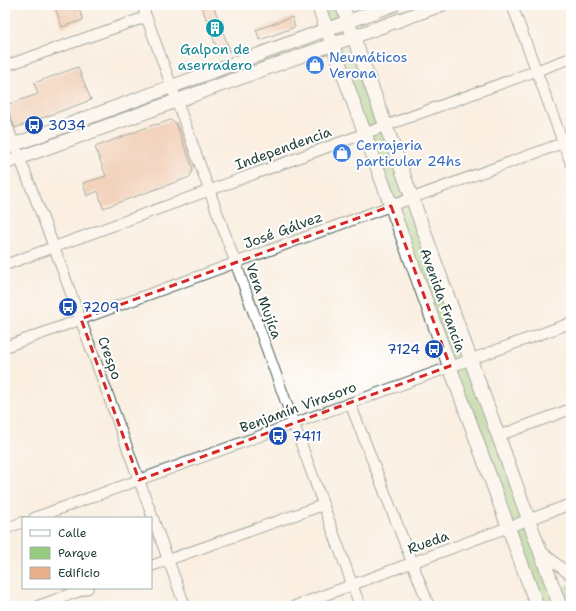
<svg xmlns="http://www.w3.org/2000/svg" width="576" height="611" font-family="'Shantell Sans',sans-serif">
	<style>
		.green { fill: #95cb7c; stroke: #5a8458 }
		.building { fill: #e9af8c }
		.lines { fill: none; stroke-linecap: round; stroke-linejoin: round }
		.minor-casing { stroke: #40584e; stroke-width: 12 }
		.major-casing { stroke: #40584e; stroke-width: 15 }
		.minor { stroke: #fff; stroke-width: 10 }
		.major { stroke: #fff; stroke-width: 13 }
		.marked { fill: none; stroke: #d62828; stroke-width: 3; stroke-dasharray: 8 5; stroke-linejoin: round }
		.labels { text-anchor: middle; dominant-baseline: central; stroke-width: 4; stroke-linejoin: round; paint-order: stroke }
		.culture-label { font-size: 14px; fill: #0d838f; stroke: #fff }
		.shop-label { font-size: 14px; fill: #366cbe; stroke: #fff; text-anchor: start }
		.transit-label { font-size: 14px; fill: #164399; stroke: #fff; text-anchor: start }
		.street-label { font-size: 14px; fill: #1f3d34; stroke: #fff }
	</style>
	<rect width="100%" height="100%" fill="#fff"/>
	<filter id="ink" filterUnits="userSpaceOnUse"><feTurbulence type="fractalNoise" baseFrequency=".025" numOctaves="2"/><feDisplacementMap in="SourceGraphic" scale="8" xChannelSelector="R" yChannelSelector="G"/><feConvolveMatrix kernelMatrix="1 2 1 2 8 2 1 2 1" color-interpolation-filters="sRGB"/></filter>
	<filter id="wash" filterUnits="userSpaceOnUse"><feTurbulence type="fractalNoise" baseFrequency=".012" numOctaves="4" result="noise"/><feDisplacementMap in="SourceGraphic" scale="16" xChannelSelector="R" yChannelSelector="G"/><feGaussianBlur stdDeviation="0.9" result="paint"/><feColorMatrix in="noise" values="0 0 0 0 0 0 0 0 0 0 0 0 0 0 0 0 0 1.4 0 .05"/><feComposite in="paint" operator="in"/></filter>
	<g filter="url(#wash)">
		<rect width="100%" height="100%" fill="#faefe1"/>
		<!-- green -->
		<g class="green">
			<path d="M318,5h24l218,601h-23z"/>
			<path d="M569,585h2v21h-4l-5,-14 3,-5z"/>
		</g>
		<g id="blocks">
			<!-- building -->
			<g class="building">
				<path d="M54,5h24l5,15 -21,7z"/>
				<path d="M201,5h12l17,46 -11,4z"/>
				<path d="M292,17l3,10 -35,13 -4,-10z"/>
				<path d="M78,67l13,33 -76,28 -9,-23 32,-11 -4,-11z"/>
				<path d="M170,120l6,3 17,46 -3,8 -87,31 -5,-17 -11,5 -4,-13 23,-7 -11,-29 58,-22 7,-1z"/>
			</g>
		</g>
	</g>
	<g filter="url(#ink)">
		<use href="#blocks" fill-opacity="0" stroke="#40584e" stroke-width="1"/>
		<g class="lines">
			<!-- minor casing -->
			<g class="minor-casing">
				<g id="minor">
					<path d="M142,5l218,601"/>
					<path d="M512,5l59,159"/>
					<path d="M5,66l141,-49"/>
					<path d="M5,120l49,127 131,359"/>
					<path d="M5,265l566,-207"/>
					<path d="M5,347l566,-207"/>
					<path d="M350,403l79,203"/>
					<path d="M498,436l73,-27"/>
					<path d="M34,518l537,-195"/>
					<path d="M5,529l18,-7"/>
					<path d="M539,549l32,27"/>
					<path d="M151,566l172,-61"/>
					<path d="M38,606l50,-18"/>
					<path d="M295,606l276,-102"/>
				</g>
			</g>
			<!-- major casing -->
			<g class="major-casing">
				<g id="major">
					<path d="M318,5l219,601"/>
					<path d="M342,5l218,601"/>
					<path d="M5,148l388,-143"/>
					<path d="M5,163l436,-158"/>
				</g>
			</g>
			<!-- minor -->
			<use href="#minor" class="minor"/>
			<!-- major -->
			<use href="#major" class="major"/>
		</g>
	</g>
	<!-- marked area -->
	<path d="M0 0H576V611H0ZM391,206l59,160 -311,114 -58,-161z" fill="#faefe1" fill-opacity=".55" fill-rule="evenodd"/>
	<path class="marked" d="M391,206l59,160 -311,114 -58,-161z"/>
	<!-- icons -->
	<defs>
		<g id="building-disc" transform="scale(1)"><circle r="9.5" fill="#0f9aa8" stroke="#fff"/><path d="M-4-6H4V6H1V3H-1V6H-4ZM-2.5-4.3h1.7v1.8h-1.7ZM.8-4.3h1.7v1.8H.8ZM-2.5-1h1.7V.8h-1.7ZM.8-1h1.7V.8H.8Z" fill="#fff"/></g>
		<g id="shop-disc" transform="scale(1)"><circle r="9.5" fill="#3f7fe0" stroke="#fff"/><path d="M-5-2.5h2.3a2.7 3.5 0 0 1 5.4 0H5L5.5 6h-11ZM-1.5-2.5h3a1.5 2.3 0 0 0-3 0Z" fill="#fff"/></g>
		<g id="bus-disc" transform="scale(1)"><circle r="9.5" fill="#1a4fb4" stroke="#fff"/><path d="M-5-6H5V4H4V6H2V4H-2V6H-4V4H-5ZM-3.5-4V0h7V-4ZM-3.5 1.2v1.5H-2V1.2ZM2 1.2v1.5H3.5V1.2Z" fill="#fff"/></g>
	</defs>
	<g fill-rule="evenodd">
		<use href="#building-disc" x="215" y="28"/>
		<use href="#shop-disc" x="315" y="65"/>
		<use href="#bus-disc" x="34" y="125"/>
		<use href="#shop-disc" x="342" y="153"/>
		<use href="#bus-disc" x="68" y="307"/>
		<use href="#bus-disc" x="434" y="349"/>
		<use href="#bus-disc" x="278" y="436"/>
	</g>
	<g class="labels">
		<!-- culture labels -->
		<g class="culture-label">
			<text x="215" y="49">Galpon de<tspan x="215" dy="16">aserradero</tspan></text>
		</g>
		<!-- shop labels -->
		<g class="shop-label">
			<text x="329" y="57">Neumáticos<tspan x="329" dy="16">Verona</tspan></text>
			<text x="356" y="145">Cerrajeria<tspan x="356" dy="16">particular 24hs</tspan></text>
		</g>
		<!-- transit labels -->
		<g class="transit-label">
			<text x="48" y="125">3034</text>
			<text x="82" y="307">7209</text>
			<text x="420" y="349" text-anchor="end">7124</text>
			<text x="292" y="436">7411</text>
		</g>
		<!-- street labels -->
		<g class="street-label">
			<text transform="translate(283 148) rotate(-20)">Independencia</text>
			<text transform="translate(283 230) rotate(-20)">José Gálvez</text>
			<text transform="translate(443 300) rotate(70)">Avenida Francia</text>
			<text transform="translate(264 301) rotate(70)">Vera Mujíca</text>
			<text transform="translate(110 358) rotate(70)">Crespo</text>
			<text transform="translate(298 407) rotate(-20)">Benjamín Virasoro</text>
			<text transform="translate(428 542) rotate(-20)">Rueda</text>
		</g>
	</g>
	<!-- margin -->
	<rect width="576" height="611" fill="none" stroke="#fff" stroke-width="20"/>
	<!-- legend -->
	<rect x="22" y="517" width="130" height="72" fill="#ffffff" stroke="#a5b1ae"/>
	<rect x="30" y="530" width="20" height="6" fill="#ffffff" stroke="#a5b1ae"/>
	<text x="58" y="537" font-size="12" fill="#1f3d34">Calle</text>
	<rect x="30" y="547" width="20" height="12" fill="#95cb7c" stroke="#a5b1ae"/>
	<text x="58" y="557" font-size="12" fill="#1f3d34">Parque</text>
	<rect x="30" y="567" width="20" height="12" fill="#e9af8c" stroke="#a5b1ae"/>
	<text x="58" y="577" font-size="12" fill="#1f3d34">Edificio</text>
</svg>
